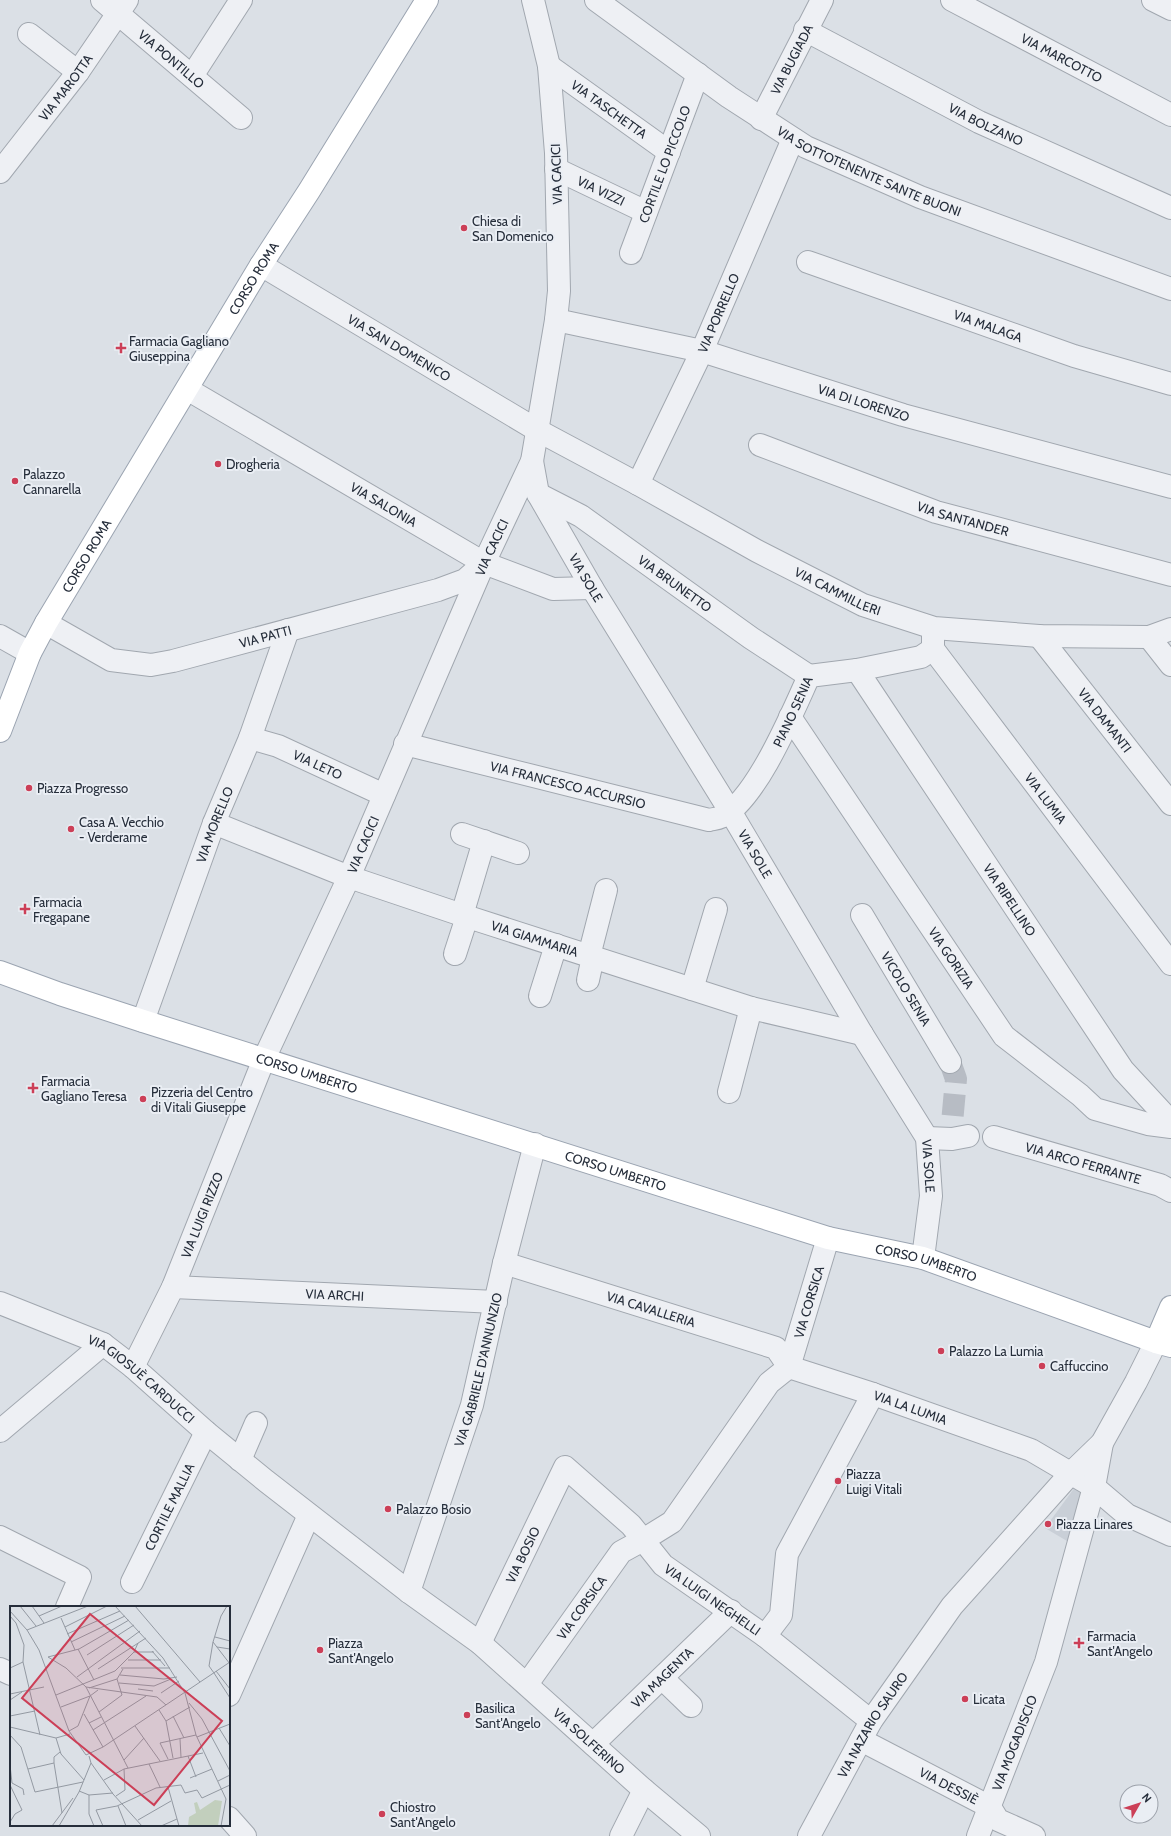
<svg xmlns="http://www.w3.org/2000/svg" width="1171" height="1836" font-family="Cabin,sans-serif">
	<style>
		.built { fill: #c9cfd7 }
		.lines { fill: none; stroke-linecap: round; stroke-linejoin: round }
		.minor-tunnel { stroke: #b7bcc4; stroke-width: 22; stroke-dasharray: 22 11; stroke-linecap: butt }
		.minor-casing { stroke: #a1a7af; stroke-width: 24 }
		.major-casing { stroke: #9ba4b1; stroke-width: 24 }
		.minor { stroke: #eef0f4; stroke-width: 22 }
		.major { stroke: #fff; stroke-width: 22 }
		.poi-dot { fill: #cc3f57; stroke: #eaeef4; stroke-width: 1.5 }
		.labels { text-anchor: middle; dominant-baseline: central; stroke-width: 4; stroke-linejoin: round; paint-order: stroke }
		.street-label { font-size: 13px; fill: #262e3b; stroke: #eaeef4 }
		.poi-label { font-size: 13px; fill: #262e3b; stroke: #eaeef4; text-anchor: start }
		.inset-road { fill: none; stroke: #9399a2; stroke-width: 1 }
		.view { fill: #cc3f57; fill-opacity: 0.15; stroke: #cc3f57; stroke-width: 2 }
		.inset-edge { fill: none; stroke: #262e3b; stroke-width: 2 }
	</style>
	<rect width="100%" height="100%" fill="#dbe0e6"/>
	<!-- built -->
	<path class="built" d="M1078,1483l9,4 -20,54 -22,-13z"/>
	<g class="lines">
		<!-- minor-tunnel -->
		<path class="minor-tunnel" d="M950,1062l6,17 -4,44"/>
		<!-- minor casing -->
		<g class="minor-casing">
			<g id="minor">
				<path id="s1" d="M102,0l139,118"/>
				<path id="s2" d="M596,0l133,97 77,50 114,50 251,92"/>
				<path id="s3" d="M952,0l219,115"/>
				<path d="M1153,0l18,9"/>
				<path id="s4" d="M805,30l174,92 192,86"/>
				<path d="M29,34l49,38"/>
				<path id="s5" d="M549,66l120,86"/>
				<path d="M192,76l49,-76"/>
				<path id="s6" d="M761,119l61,-119"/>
				<path id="s7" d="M556,169l90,43"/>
				<path id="s8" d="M0,172l78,-100 49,-72"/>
				<path id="s9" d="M631,253l67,-179"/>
				<path id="s10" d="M808,262l266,94 97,28"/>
				<path id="s11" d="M261,265l276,165 101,54 119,67 106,54 71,23 105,8 110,1 22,-8"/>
				<path id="s12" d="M556,320l146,31 201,64 268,72"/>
				<path id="s13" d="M187,389l297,174 69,26 39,-1"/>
				<path id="s14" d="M760,445l176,67 235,63"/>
				<path id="s15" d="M532,461l6,33 54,94 138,223 132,223 65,104 4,58 -8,62"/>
				<path id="s16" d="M638,484l64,-133 91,-212"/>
				<path id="s17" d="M538,494l43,22 170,122 58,38"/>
				<path id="s18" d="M46,623l65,37 40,5 22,-4 265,-71 27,-10 17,-15"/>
				<path id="s19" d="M933,635v14l238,315"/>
				<path d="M0,636l30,17"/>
				<path id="s20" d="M1039,636l132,168"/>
				<path d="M1149,637l22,28"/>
				<path id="s21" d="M857,670l266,400 48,52"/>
				<path id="s22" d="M790,717l214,319 76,59 15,14 53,15 23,3"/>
				<path id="s23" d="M250,738l28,8 106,49"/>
				<path id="s24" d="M405,744l304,76c4,-1 8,-1 12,-3 35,-16 72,-106 88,-141l48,-6 64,-13 12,-8"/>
				<path id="s25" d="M214,823l135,54 113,38 289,93 111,26"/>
				<path d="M462,834l56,19"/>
				<path d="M462,915l22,-74"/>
				<path id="s26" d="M862,915l88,147"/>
				<path d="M455,954l12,-37"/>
				<path d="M589,956l17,-66"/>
				<path d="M588,980l5,-23"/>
				<path d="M692,989l24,-80"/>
				<path d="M540,996l16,-51"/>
				<path id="s27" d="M143,1021l71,-198 36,-85 38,-108"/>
				<path d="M729,1092l22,-84"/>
				<path id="s28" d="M994,1137l166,48 11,6"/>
				<path d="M927,1138l25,1 16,-3"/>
				<path id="s29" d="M504,1263l272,85 13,19"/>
				<path id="s30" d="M173,1287l323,15"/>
				<path id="s31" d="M0,1303l103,41 30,23 73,65 60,49 143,111 71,51 164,147 55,46"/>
				<path id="s32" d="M133,1367l40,-80 91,-228 85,-182 135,-314 48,-102 24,-141 3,-29 -3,-138 -7,-87 -16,-66"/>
				<path id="s33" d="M789,1367l84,27 158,56 63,37 33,28 44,20"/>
				<path id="s34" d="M789,1367l39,-129"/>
				<path d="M0,1431l103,-87"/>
				<path d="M240,1460l16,-37"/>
				<path d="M0,1537l80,40 -13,30"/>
				<path id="s35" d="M132,1582l74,-150"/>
				<path id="s36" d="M409,1592l63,-187 32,-142 31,-119"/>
				<path d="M765,1636l16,-21 6,-61 86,-160"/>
				<path id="s37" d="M480,1643l85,-176 66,58 32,40 102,71 106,85"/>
				<path d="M0,1669l11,5"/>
				<path d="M662,1678l29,28"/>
				<path id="s38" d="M527,1684l94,-132 22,-12 29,-18 97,-139 20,-16"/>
				<path d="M229,1695l80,-180"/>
				<path id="s39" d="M861,1740l129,67 8,13 36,16"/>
				<path id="s40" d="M593,1744l138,-133"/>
				<path d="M229,1818l16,18"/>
				<path d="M621,1836l23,-46"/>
				<path id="s41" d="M809,1836l62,-115 81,-115 119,-133 31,-30 34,-61 20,-40"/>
				<path id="s42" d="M978,1836l68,-174 48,-175 8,-44"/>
			</g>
		</g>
		<!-- major casing -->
		<g class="major-casing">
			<g id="major">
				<path id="s43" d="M0,731l30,-78 16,-30 215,-358 48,-74 118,-191"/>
				<path id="s44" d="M0,972l60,22 83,27 685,217 95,20 233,84 15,4"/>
				<path d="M1156,1342l15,-35"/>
			</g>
		</g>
		<!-- minor -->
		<use href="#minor" class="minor"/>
		<!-- major -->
		<use href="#major" class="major"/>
	</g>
	<!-- markers -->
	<g class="poi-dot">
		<circle cx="464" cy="228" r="4"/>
		<path d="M119 342h4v4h4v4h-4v4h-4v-4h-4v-4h4z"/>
		<circle cx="218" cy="464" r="4"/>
		<circle cx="15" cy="481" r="4"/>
		<circle cx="29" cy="788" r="4"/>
		<circle cx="71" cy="829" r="4"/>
		<path d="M23 903h4v4h4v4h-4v4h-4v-4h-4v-4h4z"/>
		<path d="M31 1082h4v4h4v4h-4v4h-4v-4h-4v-4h4z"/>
		<circle cx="143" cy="1099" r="4"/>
		<circle cx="941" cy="1351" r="4"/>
		<circle cx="1042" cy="1366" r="4"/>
		<circle cx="838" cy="1481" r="4"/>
		<circle cx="388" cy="1509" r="4"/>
		<circle cx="1048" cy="1524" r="4"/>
		<path d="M1077 1637h4v4h4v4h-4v4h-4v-4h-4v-4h4z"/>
		<circle cx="320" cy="1650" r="4"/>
		<circle cx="965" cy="1699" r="4"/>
		<circle cx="467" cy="1715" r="4"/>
		<circle cx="382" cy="1814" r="4"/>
	</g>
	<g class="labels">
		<!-- street labels -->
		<g class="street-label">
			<text stroke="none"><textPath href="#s3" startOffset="124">VIA MARCOTTO</textPath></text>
			<text stroke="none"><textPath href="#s1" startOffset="91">VIA PONTILLO</textPath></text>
			<text stroke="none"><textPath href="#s6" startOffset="67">VIA BUGIADA</textPath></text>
			<text stroke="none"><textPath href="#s8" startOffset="107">VIA MAROTTA</textPath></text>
			<text stroke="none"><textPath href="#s5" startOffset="74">VIA TASCHETTA</textPath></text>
			<text stroke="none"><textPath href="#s4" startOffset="204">VIA BOLZANO</textPath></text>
			<text stroke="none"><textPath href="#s9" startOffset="95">CORTILE LO PICCOLO</textPath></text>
			<text stroke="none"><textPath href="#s2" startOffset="324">VIA SOTTOTENENTE SANTE BUONI</textPath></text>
			<text transform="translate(556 174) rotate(-92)">VIA CACICI</text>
			<text stroke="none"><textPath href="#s7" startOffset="50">VIA VIZZI</textPath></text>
			<text stroke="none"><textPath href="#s43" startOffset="520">CORSO ROMA</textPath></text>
			<text stroke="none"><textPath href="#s16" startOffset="189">VIA PORRELLO</textPath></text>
			<text stroke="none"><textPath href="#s10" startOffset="191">VIA MALAGA</textPath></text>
			<text stroke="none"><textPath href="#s11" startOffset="161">VIA SAN DOMENICO</textPath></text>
			<text stroke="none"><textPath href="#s12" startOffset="319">VIA DI LORENZO</textPath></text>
			<text stroke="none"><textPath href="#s13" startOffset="228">VIA SALONIA</textPath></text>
			<text stroke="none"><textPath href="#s14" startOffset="216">VIA SANTANDER</textPath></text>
			<text stroke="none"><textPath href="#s32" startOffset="895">VIA CACICI</textPath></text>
			<text stroke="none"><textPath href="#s43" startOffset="196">CORSO ROMA</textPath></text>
			<text stroke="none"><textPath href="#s15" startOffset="130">VIA SOLE</textPath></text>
			<text stroke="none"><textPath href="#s17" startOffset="164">VIA BRUNETTO</textPath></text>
			<text stroke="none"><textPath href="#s11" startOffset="663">VIA CAMMILLERI</textPath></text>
			<text stroke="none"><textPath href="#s18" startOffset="233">VIA PATTI</textPath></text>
			<text stroke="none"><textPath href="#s24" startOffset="455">PIANO SENIA</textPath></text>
			<text stroke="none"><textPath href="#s20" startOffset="107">VIA DAMANTI</textPath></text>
			<text stroke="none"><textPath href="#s23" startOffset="73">VIA LETO</textPath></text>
			<text stroke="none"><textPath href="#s24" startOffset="168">VIA FRANCESCO ACCURSIO</textPath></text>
			<text stroke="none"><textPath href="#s19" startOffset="201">VIA LUMIA</textPath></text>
			<text stroke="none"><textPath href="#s27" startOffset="209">VIA MORELLO</textPath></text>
			<text stroke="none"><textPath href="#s32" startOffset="571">VIA CACICI</textPath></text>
			<text stroke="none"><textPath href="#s15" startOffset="454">VIA SOLE</textPath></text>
			<text stroke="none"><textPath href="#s21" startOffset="276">VIA RIPELLINO</textPath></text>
			<text stroke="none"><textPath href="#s25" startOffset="341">VIA GIAMMARIA</textPath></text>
			<text stroke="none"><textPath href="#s22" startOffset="290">VIA GORIZIA</textPath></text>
			<text stroke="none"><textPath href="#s26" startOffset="86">VICOLO SENIA</textPath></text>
			<text stroke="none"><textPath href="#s44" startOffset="323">CORSO UMBERTO</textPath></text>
			<text stroke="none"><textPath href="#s28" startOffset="93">VIA ARCO FERRANTE</textPath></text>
			<text stroke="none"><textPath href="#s15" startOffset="814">VIA SOLE</textPath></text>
			<text stroke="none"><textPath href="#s44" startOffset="647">CORSO UMBERTO</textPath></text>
			<text stroke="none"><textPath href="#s32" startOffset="167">VIA LUIGI RIZZO</textPath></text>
			<text stroke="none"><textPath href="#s44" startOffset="971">CORSO UMBERTO</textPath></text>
			<text stroke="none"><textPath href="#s30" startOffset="162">VIA ARCHI</textPath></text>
			<text stroke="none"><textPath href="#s34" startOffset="68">VIA CORSICA</textPath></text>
			<text stroke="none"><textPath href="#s29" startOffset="154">VIA CAVALLERIA</textPath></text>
			<text stroke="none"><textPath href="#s36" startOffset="233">VIA GABRIELE D'ANNUNZIO</textPath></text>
			<text stroke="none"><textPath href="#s31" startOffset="162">VIA GIOSUÈ CARDUCCI</textPath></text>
			<text stroke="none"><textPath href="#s33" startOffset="128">VIA LA LUMIA</textPath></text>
			<text stroke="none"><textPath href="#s35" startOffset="84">CORTILE MALLIA</textPath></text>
			<text stroke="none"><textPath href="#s37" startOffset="98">VIA BOSIO</textPath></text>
			<text stroke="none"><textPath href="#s37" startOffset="395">VIA LUIGI NEGHELLI</textPath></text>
			<text stroke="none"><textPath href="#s38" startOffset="94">VIA CORSICA</textPath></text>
			<text stroke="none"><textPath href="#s40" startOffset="96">VIA MAGENTA</textPath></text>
			<text stroke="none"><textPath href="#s41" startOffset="128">VIA NAZARIO SAURO</textPath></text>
			<text stroke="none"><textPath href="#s31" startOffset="739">VIA SOLFERINO</textPath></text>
			<text stroke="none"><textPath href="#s42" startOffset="100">VIA MOGADISCIO</textPath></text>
			<text stroke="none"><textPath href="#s39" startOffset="99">VIA DESSIÈ</textPath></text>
		</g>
		<!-- poi labels -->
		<g class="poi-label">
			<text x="472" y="221">Chiesa di<tspan x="472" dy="15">San Domenico</tspan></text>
			<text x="129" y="341">Farmacia Gagliano<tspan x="129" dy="15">Giuseppina</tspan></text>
			<text x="226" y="464">Drogheria</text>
			<text x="23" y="474">Palazzo<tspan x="23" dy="15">Cannarella</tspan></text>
			<text x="37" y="788">Piazza Progresso</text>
			<text x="79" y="822">Casa A. Vecchio<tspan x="79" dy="15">- Verderame</tspan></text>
			<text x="33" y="902">Farmacia<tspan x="33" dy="15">Fregapane</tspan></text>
			<text x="41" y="1081">Farmacia<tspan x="41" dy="15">Gagliano Teresa</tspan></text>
			<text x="151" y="1092">Pizzeria del Centro<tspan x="151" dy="15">di Vitali Giuseppe</tspan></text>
			<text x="949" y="1351">Palazzo La Lumia</text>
			<text x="1050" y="1366">Caffuccino</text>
			<text x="846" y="1474">Piazza<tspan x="846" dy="15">Luigi Vitali</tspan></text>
			<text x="396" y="1509">Palazzo Bosio</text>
			<text x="1056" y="1524">Piazza Linares</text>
			<text x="1087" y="1636">Farmacia<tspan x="1087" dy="15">Sant'Angelo</tspan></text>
			<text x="328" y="1643">Piazza<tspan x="328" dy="15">Sant'Angelo</tspan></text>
			<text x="973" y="1699">Licata</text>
			<text x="475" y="1708">Basilica<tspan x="475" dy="15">Sant'Angelo</tspan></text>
			<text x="390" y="1807">Chiostro<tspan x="390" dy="15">Sant'Angelo</tspan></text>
		</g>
	</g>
	<!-- overview -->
	<g transform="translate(10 1606)">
		<rect width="220" height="220" fill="#dbe0e6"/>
		<path d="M205,194l7,1 -4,25h-30l1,-9 7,-4 -2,-10 3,-1 3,8z" fill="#c2cfbd"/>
		<path class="inset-road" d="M10,0l16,20M22,0l12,17M105,0l48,52 22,35M125,0l65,76M0,5l17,19 12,20 30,81 17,24 17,-8 127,-85M0,10l6,7 8,22 -1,17 17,73M29,10l23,-10M51,12l14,32M55,21l42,-21M17,24l61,-24M57,28l53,-23M205,31l15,4M61,36l54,-26M203,36l17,22M207,41l13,2M68,43l16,31M142,45l13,15M124,46h20M77,49l47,-30M38,51l18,11 20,19 42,81M38,51l31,-8 50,-29M118,54h33M0,62l13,-6M111,62h49M88,63l48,-31M206,65l14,18M204,67l16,25M204,67l-5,-7 4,-24 8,-26 6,-10M110,69l44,4 13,-2M67,71l63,-46M109,77l35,3 17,-7M76,81l71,10 9,8M79,82l28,-9M128,83l15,2M151,87l18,-12M175,87l11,42 30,64 -5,27M0,88l34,-7M46,89l59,-24 19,-19 4,-9M0,94l12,-8M179,97l13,16 28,52M51,101l29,-11 8,-6M149,104l7,11 7,37M89,106l23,-17 -5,-16 6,-10M74,108l19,33M0,110l25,-5M163,110l11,22M156,115l24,-14M79,117l12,-6M125,120l25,35M0,121l46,11 14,-4M209,122l11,18M83,124l53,-34M59,125l9,-5 12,-30M0,129l11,12 14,45 48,-10M187,131l33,-13M46,132l5,16 23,26M170,133l1,18M50,146l-6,5v6l8,50M79,150l2,7 22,31 29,32M178,150l8,21M158,153l-8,-16 36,-8M114,154l20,-22M139,158l11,23M0,159l2,18 11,6 1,6M18,163l26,-6M180,172l22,-9M94,174l20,-11 79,-16M208,175l12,-6M0,179l12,25 -7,4 -5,8M158,181l11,39M69,185l10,4 24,-2M79,189v19l5,12M106,190l9,-6 -1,-21M108,200l8,20M128,214l33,-19M42,220l21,-28M49,220l20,-34 12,-29M93,220l-7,-16 21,-4 39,-18 25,-3 4,8 12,-3 5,8 28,-13M151,220l16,-7"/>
		<path class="view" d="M80,8l132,107 -68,84 -132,-107z"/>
		<rect width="220" height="220" class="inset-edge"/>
	</g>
	<!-- north arrow -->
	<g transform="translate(1139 1804) rotate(51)"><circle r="19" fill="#eaeef4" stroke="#9ca1aa"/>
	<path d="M0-3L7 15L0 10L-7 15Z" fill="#cc3f57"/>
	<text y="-6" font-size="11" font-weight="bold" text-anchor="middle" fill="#262e3b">N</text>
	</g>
</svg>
